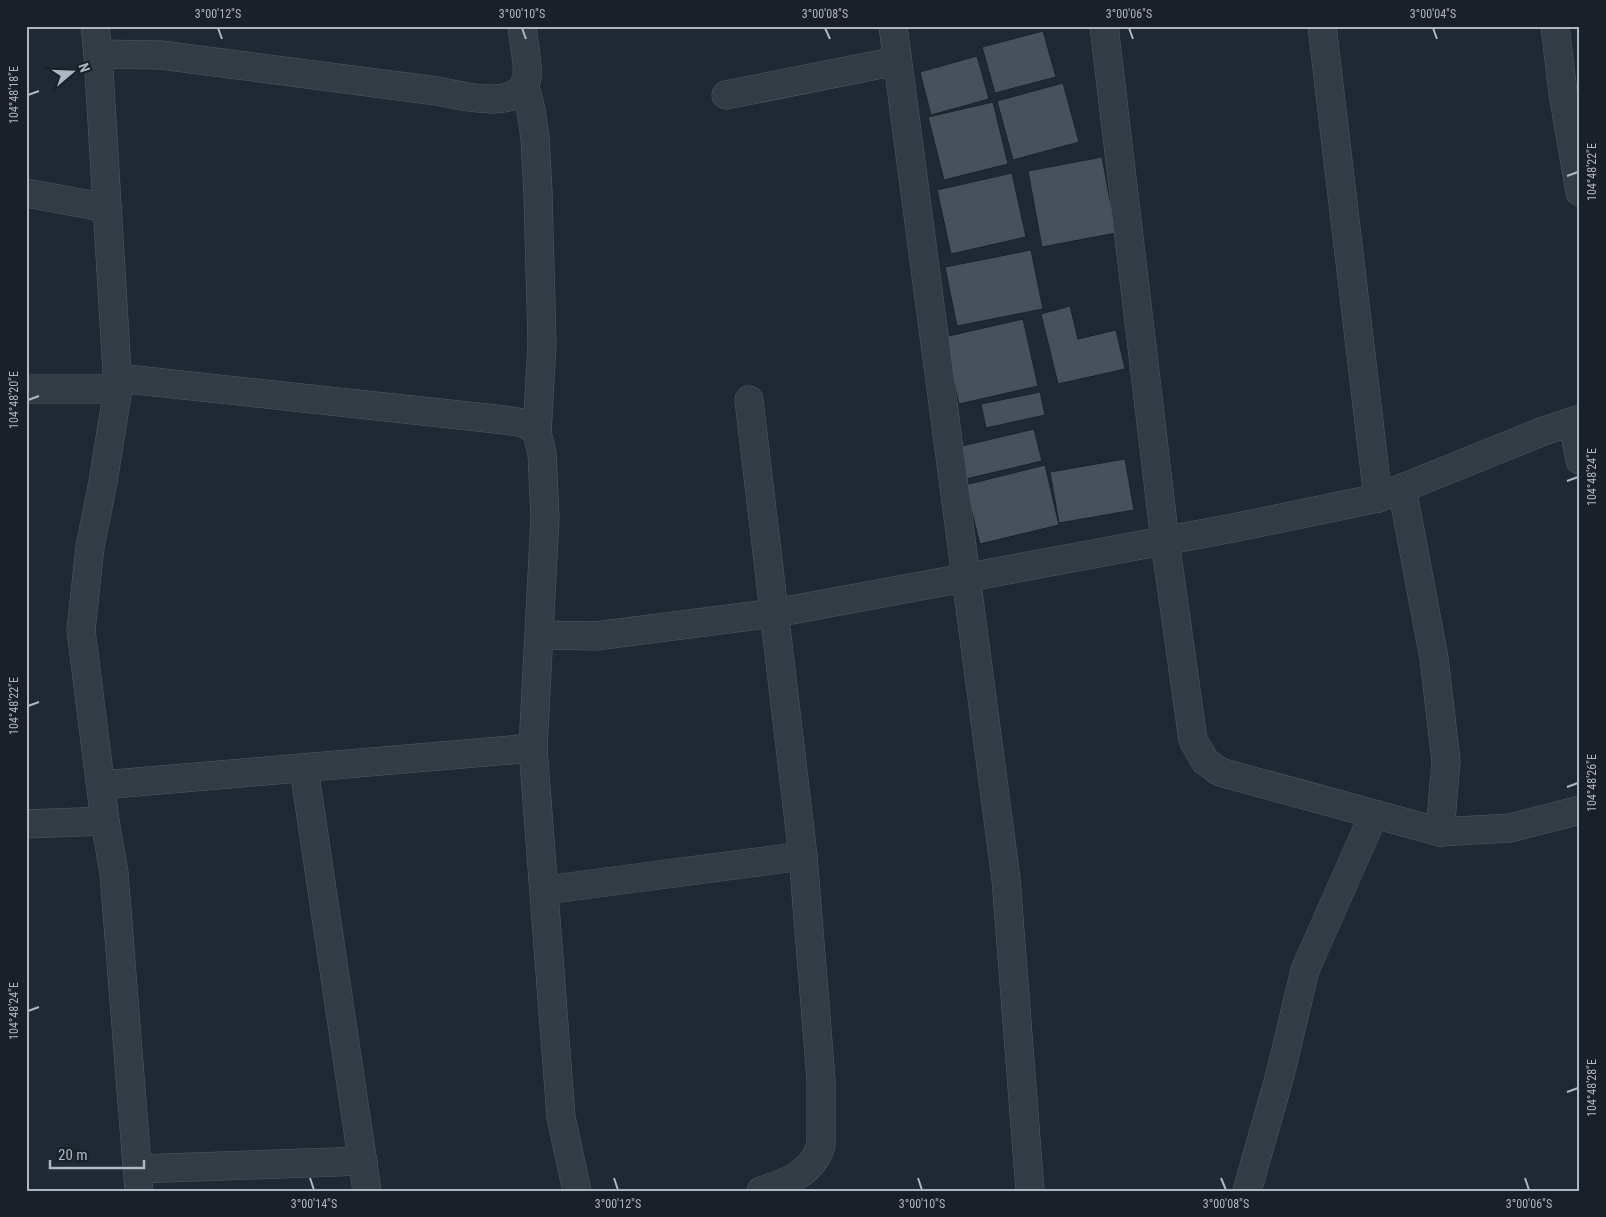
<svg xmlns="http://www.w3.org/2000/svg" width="1606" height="1217" font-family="'Roboto Condensed',sans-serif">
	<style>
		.building { fill: #47515c; stroke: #1b222a }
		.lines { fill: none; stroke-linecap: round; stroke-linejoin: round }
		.minor-casing { stroke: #515962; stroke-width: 29 }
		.minor { stroke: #333b44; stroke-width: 28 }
		.ticks { fill: none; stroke: #adb6c1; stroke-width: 2 }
		.neatline { fill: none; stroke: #adb6c1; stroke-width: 2 }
		.ticks-label { font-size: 12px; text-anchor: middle; fill: #adb6c1 }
	</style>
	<rect width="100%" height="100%" fill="#202933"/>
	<!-- building -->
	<g class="building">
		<path d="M1043,31l13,46 -61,16 -13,-46z"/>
		<path d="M977,56l12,43 -58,16 -11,-43z"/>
		<path d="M1063,83l16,59 -66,18 -16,-59z"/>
		<path d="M993,102l15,62 -64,16 -16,-63z"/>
		<path d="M1102,157l14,76 -74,14 -14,-76z"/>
		<path d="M1012,173l14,64 -75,17 -14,-64z"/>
		<path d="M1031,250l12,59 -86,17 -12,-59z"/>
		<path d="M1070,306l8,33 38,-9 9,39 -67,15 -17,-70z"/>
		<path d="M1023,319l15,67 -79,18 -15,-67z"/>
		<path d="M1040,392l5,23 -59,13 -5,-24z"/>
		<path d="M1034,429l8,32 -76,18 -8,-32z"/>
		<path d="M1125,459l9,51 -75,13 -9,-51z"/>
		<path d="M1045,465l14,60 -79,19 -15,-59z"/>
	</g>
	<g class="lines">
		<!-- minor casing -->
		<g class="minor-casing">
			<g id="minor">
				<path d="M95,26l3,28"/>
				<path d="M893,26l113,853 24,312"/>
				<path d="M1104,26l61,515 28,199 12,21 15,11 154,42"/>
				<path d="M1322,26l56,472"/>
				<path d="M1555,26l8,67 17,99"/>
				<path d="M524,84l7,26 4,28 3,55 4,151 -5,89"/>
				<path d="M726,95l171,-34"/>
				<path d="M26,193l82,15"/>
				<path d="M118,378l387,42 18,3 8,4 6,6 5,20 3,65 -12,230 28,369 16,74"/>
				<path d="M26,389h92"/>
				<path d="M749,400l54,456 18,223v66c-8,28 -33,37 -60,46"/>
				<path d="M1573,422l7,38"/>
				<path d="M540,635l56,1 179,-23 458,-85 145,-30 163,-66 39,-13"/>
				<path d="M304,769l63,422"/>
				<path d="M102,785l431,-37"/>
				<path d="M26,824l79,-3"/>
				<path d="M1440,832l70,-4 70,-18"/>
				<path d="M546,890l257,-34"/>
				<path d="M138,1169l225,-8"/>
				<path d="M139,1191l-25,-318 -9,-52 -24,-191 9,-83 13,-65 15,-93 -20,-335 63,1 276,36c22,4 84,22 90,-14 2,-13 -4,-37 -5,-51"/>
				<path d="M1247,1191l33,-116 25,-105 69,-156 66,18 6,-71 -12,-103 -32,-170"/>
			</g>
		</g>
		<!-- minor -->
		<use href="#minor" class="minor"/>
	</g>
	<!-- ticks -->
	<path class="ticks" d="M218,28l4,11M522,28l4,11M825,28l5,11M1129,28l4,11M1433,28l4,11M28,95l11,-4M1567,176l11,-4M28,400l11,-4M1567,481l11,-4M28,706l11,-4M1567,787l11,-4M28,1011l11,-4M1567,1092l11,-4M310,1178l4,12M614,1178l4,12M918,1178l4,12M1221,1178l5,12M1525,1178l4,12"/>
	<!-- border -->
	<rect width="1606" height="1217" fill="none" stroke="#192028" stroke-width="55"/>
	<!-- north arrow -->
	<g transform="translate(72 72) rotate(71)" stroke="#192028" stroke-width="4" paint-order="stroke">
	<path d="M0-4L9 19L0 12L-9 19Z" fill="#adb6c1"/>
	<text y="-8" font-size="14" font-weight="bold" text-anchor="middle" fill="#adb6c1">N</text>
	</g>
	<!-- scale -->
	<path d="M50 1160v8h94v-8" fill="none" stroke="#adb6c1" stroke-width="2.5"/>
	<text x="58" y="1160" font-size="15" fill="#adb6c1" stroke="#192028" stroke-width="4" paint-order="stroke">20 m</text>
	<rect x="28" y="28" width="1550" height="1162" class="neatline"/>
	<g class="ticks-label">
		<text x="218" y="18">3°00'12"S</text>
		<text x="522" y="18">3°00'10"S</text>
		<text x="825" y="18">3°00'08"S</text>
		<text x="1129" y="18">3°00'06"S</text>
		<text x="1433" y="18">3°00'04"S</text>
		<text transform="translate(14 95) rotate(-90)" y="4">104°48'18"E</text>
		<text transform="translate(1592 172) rotate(-90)" y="4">104°48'22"E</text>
		<text transform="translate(14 400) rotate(-90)" y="4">104°48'20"E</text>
		<text transform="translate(1592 477) rotate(-90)" y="4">104°48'24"E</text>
		<text transform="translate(14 706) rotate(-90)" y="4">104°48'22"E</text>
		<text transform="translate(1592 783) rotate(-90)" y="4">104°48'26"E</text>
		<text transform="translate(14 1011) rotate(-90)" y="4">104°48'24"E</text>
		<text transform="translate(1592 1088) rotate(-90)" y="4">104°48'28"E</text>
		<text x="314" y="1208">3°00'14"S</text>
		<text x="618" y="1208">3°00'12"S</text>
		<text x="922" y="1208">3°00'10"S</text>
		<text x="1226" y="1208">3°00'08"S</text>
		<text x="1529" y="1208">3°00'06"S</text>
	</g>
</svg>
